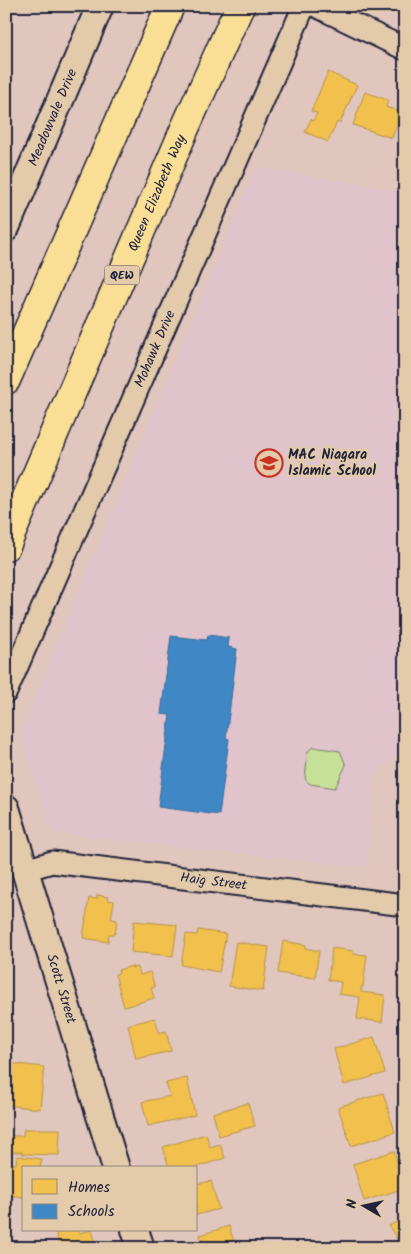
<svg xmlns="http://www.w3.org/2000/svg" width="411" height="1254" font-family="Kalam,sans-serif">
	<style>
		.built { fill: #e0c3cb }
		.green { fill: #c7e097; stroke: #748169 }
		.homes { fill: #f2c14e; stroke: #b49148 }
		.schools { fill: #3f88c5; stroke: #36699c }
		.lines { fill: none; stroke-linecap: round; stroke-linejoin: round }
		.minor-casing { stroke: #22223b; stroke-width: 25 }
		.tertiary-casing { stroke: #22223b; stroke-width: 30 }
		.motorway-casing { stroke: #22223b; stroke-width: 31 }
		.minor { stroke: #e3caab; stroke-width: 21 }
		.tertiary { stroke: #e3caab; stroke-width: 26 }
		.motorway { stroke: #f9df96; stroke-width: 28 }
		.labels { text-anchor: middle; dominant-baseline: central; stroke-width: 5; stroke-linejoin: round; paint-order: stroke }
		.shield { fill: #e3caab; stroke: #5c545d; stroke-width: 1 }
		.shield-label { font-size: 12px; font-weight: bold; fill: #22223b }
		.street-label { font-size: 14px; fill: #22223b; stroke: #e3caab }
		.poi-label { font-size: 14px; font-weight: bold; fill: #22223b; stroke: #e3caab; text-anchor: start }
	</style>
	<rect width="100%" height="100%" fill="#e1c6be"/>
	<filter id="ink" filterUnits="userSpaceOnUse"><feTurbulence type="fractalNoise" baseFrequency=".02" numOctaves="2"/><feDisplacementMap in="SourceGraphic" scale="10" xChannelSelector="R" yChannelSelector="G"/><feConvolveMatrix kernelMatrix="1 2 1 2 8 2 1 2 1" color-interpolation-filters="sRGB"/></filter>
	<g filter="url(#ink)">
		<!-- built -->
		<path class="built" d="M256,167l149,25v554l-32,32 -6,89 -315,-34 -32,-100z"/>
		<!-- green -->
		<path class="green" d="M313,747l27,4 6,14 -11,23 -25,-4 -5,-5 3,-28z"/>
		<!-- homes -->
		<g class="homes">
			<path d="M328,72l29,13 -17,38 -3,-1 -9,20 -23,-10 6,-13 2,2 4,-8 -6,-2z"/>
			<path d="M365,92l23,8 -2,7 15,5 -9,26 -39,-13z"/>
			<path d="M97,895l11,2 -1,3 7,1 -3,18 6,1 -2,14h-6l-1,8 -25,-4 6,-40 8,1z"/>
			<path d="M134,921l43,4 -4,31 -42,-4z"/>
			<path d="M198,930l28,4 -7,38 -38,-7 5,-31 11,1z"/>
			<path d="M283,941l23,4 -1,3 14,3 -4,27 -37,-5z"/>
			<path d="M236,942l33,5 -6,44 -34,-5z"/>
			<path d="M332,948l21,3v3l14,1 -4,32h-2v5l24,3 -3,27 -25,-3 3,-22 -21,-3 2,-12 -13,-2z"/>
			<path d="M132,966v2l6,-1 2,8 10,-3 5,15 -4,1 3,10 -30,9 -9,-33 4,-1 -1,-3z"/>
			<path d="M155,1018l4,15 7,-2 5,20 -35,8 -8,-34z"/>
			<path d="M374,1037l11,36 -41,12 -10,-36z"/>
			<path d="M6,1063l38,4 -4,42 -34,-4z"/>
			<path d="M187,1078l8,37 -47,11 -6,-24 28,-6 -4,-13z"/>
			<path d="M383,1093l12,39 -44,14 -13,-39z"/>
			<path d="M248,1103l7,23 -36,10 -6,-23z"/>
			<path d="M24,1129h36l-1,26 -37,-1v-2h-14v-16h15z"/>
			<path d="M206,1134l4,13 10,-3 5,14 -31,10h-25l-6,-21z"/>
			<path d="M394,1151l11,37 -41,13 -11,-37z"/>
			<path d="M17,1156l25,3 -2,9h-16v29l-18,-2v-32l10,1z"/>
			<path d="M211,1181l8,28 -23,6v-31z"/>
			<path d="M405,1217v31h-3l-13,-22z"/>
			<path d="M229,1226l7,22h-32l-4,-13z"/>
			<path d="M55,1230h24v3l13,-3 5,18h-37z"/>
		</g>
		<!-- schools -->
		<path class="schools" d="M208,635l21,3 -1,9 9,2 -11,89 3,1 -10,76 -61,-8 12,-92 -9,-1 10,-78 36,4z"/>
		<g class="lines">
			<!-- minor casing -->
			<g class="minor-casing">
				<g id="minor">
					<path d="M316,6l89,43"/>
					<path id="s1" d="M6,692l298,-686"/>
					<path id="s2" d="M25,870l27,-8 353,43"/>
				</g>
			</g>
			<!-- tertiary casing -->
			<g class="tertiary-casing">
				<g id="tertiary">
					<path id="s3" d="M6,228l94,-222"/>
					<path id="s4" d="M6,808l110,360"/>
					<path d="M135,1230l6,18"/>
				</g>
			</g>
			<!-- motorway casing -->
			<g class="motorway-casing">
				<g id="motorway">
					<path d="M6,380l164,-374"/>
					<path id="s5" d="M6,546l179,-418 55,-122"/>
				</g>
			</g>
			<!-- minor -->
			<use href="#minor" class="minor"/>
			<!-- tertiary -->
			<use href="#tertiary" class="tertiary"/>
			<!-- motorway -->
			<use href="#motorway" class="motorway"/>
		</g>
	</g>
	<!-- icons -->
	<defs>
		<g id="school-ring" transform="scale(1.4375)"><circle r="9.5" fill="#e3caab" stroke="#c8321e" stroke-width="1.5"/><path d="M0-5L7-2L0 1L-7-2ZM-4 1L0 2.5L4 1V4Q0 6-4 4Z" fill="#c8321e"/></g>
	</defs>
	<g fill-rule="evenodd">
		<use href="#school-ring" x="269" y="463"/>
	</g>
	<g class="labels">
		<!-- shield labels -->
		<rect class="shield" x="104.5" y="265.5" width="35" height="19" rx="4"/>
		<g class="shield-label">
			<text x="122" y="275">QEW</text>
		</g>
		<!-- street labels -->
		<g class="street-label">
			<text stroke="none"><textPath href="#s3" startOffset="120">Meadowvale Drive</textPath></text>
			<text stroke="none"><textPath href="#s5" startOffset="384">Queen Elizabeth Way</textPath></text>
			<text stroke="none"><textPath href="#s1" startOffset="374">Mohawk Drive</textPath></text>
			<text stroke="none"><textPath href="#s2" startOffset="191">Haig Street</textPath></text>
			<text stroke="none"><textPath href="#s4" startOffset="189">Scott Street</textPath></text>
		</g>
		<!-- poi labels -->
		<g class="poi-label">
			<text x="288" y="455">MAC Niagara<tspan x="288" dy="16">Islamic School</tspan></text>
		</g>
	</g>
	<!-- margin -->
	<rect width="411" height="1254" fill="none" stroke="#e3caab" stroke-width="25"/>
	<rect x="12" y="12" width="386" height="1229" fill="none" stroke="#22223b" stroke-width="2" filter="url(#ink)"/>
	<!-- legend -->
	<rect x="22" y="1166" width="175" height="65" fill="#e3caab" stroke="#96877e"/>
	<rect x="32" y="1179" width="25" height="15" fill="#f2c14e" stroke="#96877e"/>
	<text x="68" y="1192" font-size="15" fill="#22223b">Homes</text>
	<rect x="32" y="1204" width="25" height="15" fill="#3f88c5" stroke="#96877e"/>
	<text x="68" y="1216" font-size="15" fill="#22223b">Schools</text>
	<!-- north arrow -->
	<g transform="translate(364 1206) rotate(279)" stroke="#e3caab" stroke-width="4" paint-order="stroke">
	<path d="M0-4L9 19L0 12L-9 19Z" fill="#22223b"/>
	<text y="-8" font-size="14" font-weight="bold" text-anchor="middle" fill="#22223b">N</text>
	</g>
</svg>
